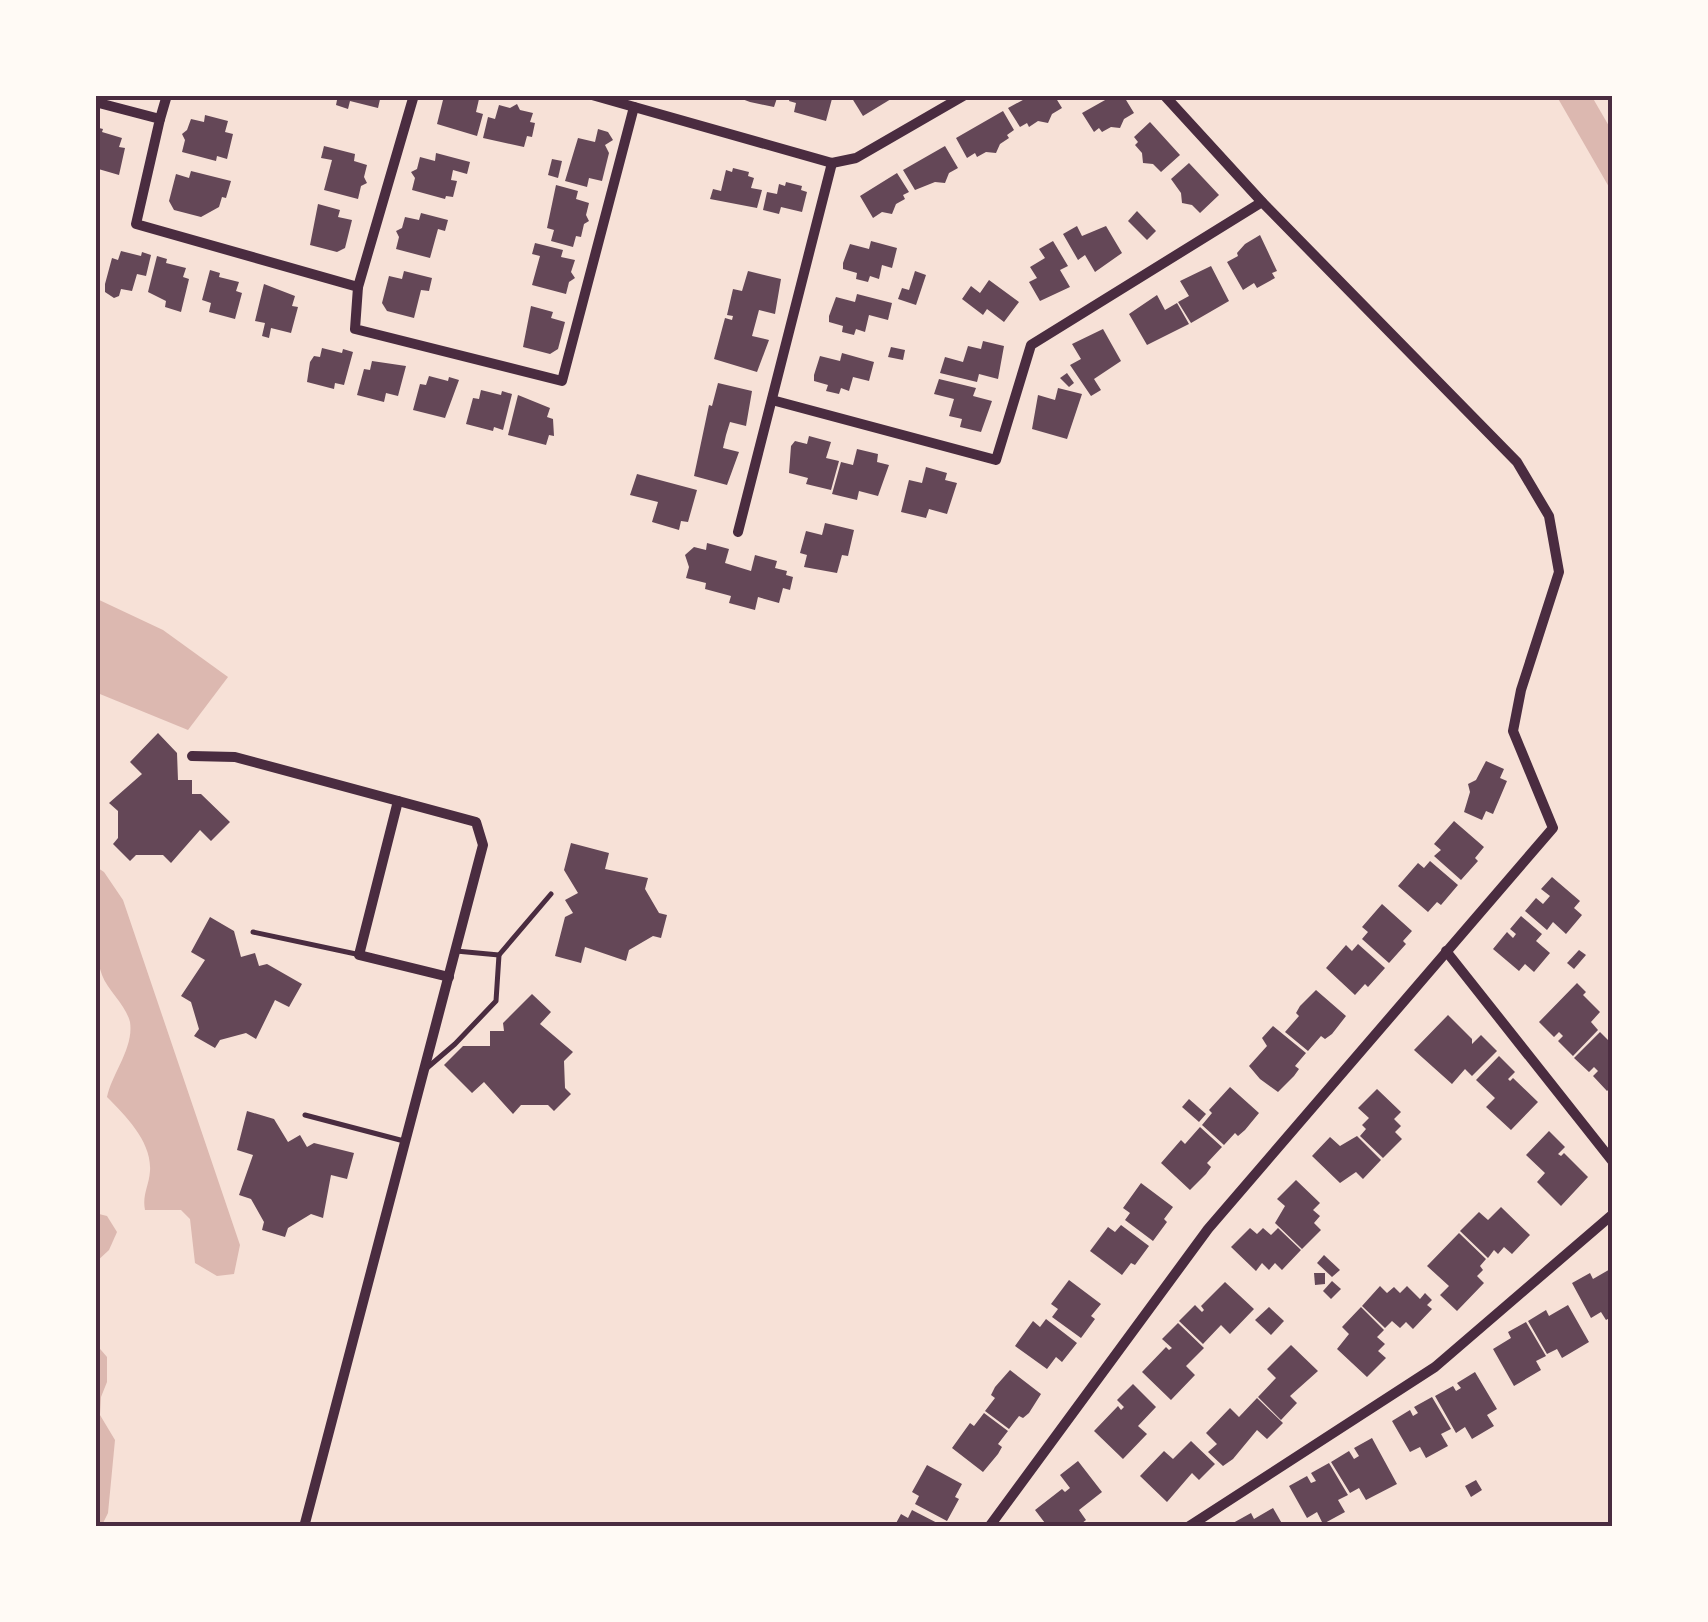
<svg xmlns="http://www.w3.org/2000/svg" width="1708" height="1622" font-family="Jost,sans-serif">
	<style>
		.water { fill: #dcb8b0 }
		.building { fill: #644757 }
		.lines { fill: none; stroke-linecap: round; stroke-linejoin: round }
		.service { stroke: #4a2c40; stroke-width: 5 }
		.minor { stroke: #4a2c40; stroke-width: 10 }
		.neatline { fill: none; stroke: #4a2c40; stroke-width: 4 }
	</style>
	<rect width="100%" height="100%" fill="#f7e1d7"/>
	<!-- water -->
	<g class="water">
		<path d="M1556,95h35l22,38v61z"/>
		<path d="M95,598l68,32 65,47 -40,53 -93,-38z"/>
		<path d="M95,866l9,6 19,28 117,345 -6,29 -17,2 -22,-13 -5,-44 -9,-9h-36c-3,-15 4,-24 5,-39 2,-29 -24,-55 -43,-74 5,-24 27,-49 23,-75 -4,-17 -22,-31 -28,-47 -12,-33 -7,-73 -7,-109z"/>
		<path d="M95,1213l12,3 10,16 -8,18 -14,13z"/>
		<path d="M95,1343l12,14v25l-6,15 -1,18 15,25 -7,73 -7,14h-6z"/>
	</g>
	<!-- building -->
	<g class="building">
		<path d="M338,95h43l-3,13 -28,-7 -2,8 -12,-4z"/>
		<path d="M464,95l15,4 -3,13 7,2 -6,22 -40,-12 7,-28z"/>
		<path d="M743,95h42l-2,5 -6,-2 -3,9 -24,-5 -8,-3z"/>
		<path d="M791,95h42l-7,26 -32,-9 2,-9 -7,-2z"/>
		<path d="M850,95h39l2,4 -28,17z"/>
		<path d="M1032,95h22l8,13 -10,6 -4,9 -10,-2 -9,6 -2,-4 -7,4 -12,-19z"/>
		<path d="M1114,95h9l11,18 -10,6 -4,9 -9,-1 -9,5 -3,-4 -5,4 -12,-19z"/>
		<path d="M517,104l3,6 13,3 -3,9 5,1 -3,14 -5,-1 -3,11 -41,-9 5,-21 7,2 4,-14 11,3z"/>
		<path d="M1003,111l11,19 -7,5 2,3 -9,6 -4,9 -10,-1 -9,5 -2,-4 -8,5 -11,-20z"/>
		<path d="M205,115l23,6 -3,11 8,2 -6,25 -10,-3 -1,5 -34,-9 3,-12 -3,-6 5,-4 4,-11 13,3z"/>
		<path d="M1150,122l30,33 -19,17 -8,-8 -10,-1 -1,-10 -7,-8 3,-3 -4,-5z"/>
		<path d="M95,127l8,2 -1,3 20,6 -3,9 6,1 -6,27 -24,-7z"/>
		<path d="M598,129l10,3 5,8 -8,5 4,8 -7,28 -13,-3 -2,9 -22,-6 13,-43 17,4z"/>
		<path d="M324,146l31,8 -1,7 13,4 -3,12 3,6 -6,3 -3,13 -34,-9 8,-30 -11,-2z"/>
		<path d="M945,146l13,22 -9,5 -4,10 -10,-1 -20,8 -12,-20z"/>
		<path d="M436,153l34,9 -3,12 -14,-4 -2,10 6,1 -4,16 -7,-1 -1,3 -33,-9 3,-12 -4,-6 6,-3 3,-12 15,4z"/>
		<path d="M552,159l10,2 -4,17 -10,-3z"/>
		<path d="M1189,163l30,32 -19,18 -8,-8 -10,-2 -1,-10 -10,-14z"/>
		<path d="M733,168l16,4 -1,4 6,2 -3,10 11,2 -5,18 -47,-9 3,-10 8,2 5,-21 6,2z"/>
		<path d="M191,171l40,10 -5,17 -4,-1 -3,10 -18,10 -27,-7 -5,-9 7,-27 13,4z"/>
		<path d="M897,173l12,19 -6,3 2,4 -9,5 -4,10 -10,-2 -9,6 -13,-22z"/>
		<path d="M786,182l16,4 -1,4 6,2 -5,20 -21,-5 -2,7 -16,-4 4,-18 10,2 2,-10 6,2z"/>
		<path d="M556,185l22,6 -2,8 13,4 -3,12 3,6 -5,3 -3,13 -5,-1 -3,11 -22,-6 3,-11 -7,-2z"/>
		<path d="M318,204l22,6 -2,7 14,3 -7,28 -8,4 -27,-7z"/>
		<path d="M1137,211l19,20 -9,9 -19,-19z"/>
		<path d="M421,213l27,7 -3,11 -7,-2 -8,29 -34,-9 3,-12 -3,-6 6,-3 3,-11 14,3z"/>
		<path d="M1077,226l5,10 24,-10 16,27 -27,19 -10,-17 -7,5 -15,-26z"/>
		<path d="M1260,235l17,36 -5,2 3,5 -18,10 -3,-5 -11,7 -16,-28 11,-6 -1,-3 8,-9z"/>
		<path d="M871,241l26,7 -5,20 -10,-3 -3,14 -9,-3 -2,6 -12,-3 1,-6 -14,-4v-6l7,-19 19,5z"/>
		<path d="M1053,241l15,25 -8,4 10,17 -30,14 -11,-19 8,-4 -7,-11 15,-9 -6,-9z"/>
		<path d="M535,243l28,7 -2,7 14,3 -4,12 4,6 -6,4 -3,12 -34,-9 8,-29 -8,-2z"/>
		<path d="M121,251l20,5 1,-4 9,3 -5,21 -9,-2 -5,17 -11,-2 -2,7 -5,2 -9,-6v-8l7,-26 6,2z"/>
		<path d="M157,256l10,3 -1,4 20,5 -3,9 6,2 -8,33 -16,-5 1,-6 -18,-9z"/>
		<path d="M1211,266l18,35 -38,22 -13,-21 11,-6 -9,-15z"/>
		<path d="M210,270l10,3 -1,4 20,5 -3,9 6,2 -7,26 -26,-7 2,-9 -9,-3z"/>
		<path d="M404,271l28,7 -3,13 -8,-1 -7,28 -27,-7 -5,-8 7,-27 13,3z"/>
		<path d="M748,271l33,8 -6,35 -16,-4 -7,26 17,4 -12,32 -43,-13 11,-41 7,2 1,-4 -6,-1 6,-26 9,2z"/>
		<path d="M915,271l11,4 -10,30 -18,-6 4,-11 7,2z"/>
		<path d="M989,280l30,22 -15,20 -17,-13 -4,6 -21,-16 9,-13 9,7z"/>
		<path d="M264,284l31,12 -3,10 6,1 -7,26 -20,-5 -2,10 -7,-2 3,-13 -10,-2z"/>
		<path d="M857,294l35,9 -4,17 -19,-5 -4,17 -9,-3 -2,6 -12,-3 1,-6 -14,-4v-6l7,-19 19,5z"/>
		<path d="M1157,295l8,15 12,-7 12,21 -42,21 -18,-31z"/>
		<path d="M531,306l22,6 -2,6 14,4 -7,27 -8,5 -27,-7z"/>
		<path d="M1103,329l18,32 -27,18 7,11 -10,6 -21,-31 11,-6 -9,-15z"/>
		<path d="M983,341l21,5 -6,33 -19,-5 -2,8 -37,-9 5,-16 18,5 5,-16 13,3z"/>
		<path d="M891,347l14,3 -2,10 -15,-3z"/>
		<path d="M322,348l20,5 1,-4 10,3 -9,33 -9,-2 -1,6 -27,-7 3,-20 4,-6 6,1z"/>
		<path d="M842,353l32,9 -5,19 -16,-4 -4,14 -8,-3 -2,6 -13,-3 2,-6 -14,-4v-6l6,-19 20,5z"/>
		<path d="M372,361l34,5 -8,30 -12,-3 -2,9 -27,-7 7,-26 6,1z"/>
		<path d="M1067,373l7,10 -5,4 -9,-9z"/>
		<path d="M429,376l19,5 1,-4 10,3 -14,38 -32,-8 7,-26 6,1z"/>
		<path d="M939,379l37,9 -3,8 19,5 -11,31 -21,-5 2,-8 -13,-3 5,-17 -20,-5z"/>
		<path d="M718,383l34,8 -6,35 -16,-4 -4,13 -3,13 16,4 -12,33 -33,-9 15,-71 3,1z"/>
		<path d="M1058,388l24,6 -15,45 -35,-10 6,-34 17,5z"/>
		<path d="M481,390l20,5 1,-4 10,3 -9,36 -9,-3 -1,4 -27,-7 7,-26 6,1z"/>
		<path d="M518,395l32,13 -3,9 6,2 1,17 -5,-1 -3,10 -38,-10z"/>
		<path d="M809,436l22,6 -5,16 13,3 -8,29 -25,-6 2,-6 -19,-5 2,-27 4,-5 12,3z"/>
		<path d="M857,449l21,5 -1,8 12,3 -11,31 -19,-5 -2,9 -25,-6 9,-32 12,3z"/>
		<path d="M926,467l21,6 -2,7 12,3 -10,31 -18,-5 -3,9 -25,-6 8,-32 13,3z"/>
		<path d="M637,474l60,16 -9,32 -7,-1 -2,9 -27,-8 6,-20 -28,-7z"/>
		<path d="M825,523l29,7 -6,26 -6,-1 -5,18 -33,-6 3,-12 -7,-2 6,-22 16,4z"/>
		<path d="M707,543l22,6 -4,14 26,8 4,-16 22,6 -2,7 12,3 -1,4 7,2 -3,13 -7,-2 -4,15 -21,-6 -3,13 -26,-7 2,-7 -26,-7 1,-6 -20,-5 3,-11 -4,-12 9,-8 12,3z"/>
		<path d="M158,733l19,20 1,27h14v14h9l29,28 -19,19 -11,-11 -29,33 -8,-8h-27l-6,6 -17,-17 5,-6v-27l-9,-8 33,-29 -12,-12z"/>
		<path d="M1486,761l18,8 -4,9 7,3 -14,33 -7,-3 -4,9 -18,-8 6,-20 -2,-8 8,-4z"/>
		<path d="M1454,821l30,26 -9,11 3,3 -17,19 -27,-24 7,-6 -7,-6z"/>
		<path d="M571,843l38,10 -4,16 43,9 -3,11 14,24 8,2 -6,23 -8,-2 -24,14 -3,11 -41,-14 -4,16 -26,-7 10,-39 8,-4 -8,-13 13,-7 -14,-23z"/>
		<path d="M1430,861l28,24 -17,20 -4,-3 -9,10 -30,-26 20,-23 6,5z"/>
		<path d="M1552,877l28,24 -6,7 8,7 -16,19 -13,-12 -6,8 -22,-19 11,-13 7,6 7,-8 -9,-7z"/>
		<path d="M1382,904l30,27 -9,10 3,3 -17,19 -27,-24 6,-7 -6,-5z"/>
		<path d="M1521,916l21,18 -6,7 14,12 -16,19 -9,-8 -6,7 -26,-22 14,-17 6,6 3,-4 -6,-5z"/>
		<path d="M210,917l24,14 7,26 14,-4 4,13 8,-2 35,20 -13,23 -14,-7 -19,39 -10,-6 -26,7 -5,8 -21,-12 5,-7 -8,-27 -10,-6 24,-36 -14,-8z"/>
		<path d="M1358,944l27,24 -17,19 -3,-3 -10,11 -29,-27 20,-23 6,6z"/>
		<path d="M1579,950l7,5 -12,14 -7,-6z"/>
		<path d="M1577,983l9,9 -3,3 17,17 -9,10 7,8 -25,26 -15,-15 5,-5 -4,-4 -5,5 -15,-15z"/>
		<path d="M1316,990l30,26 -14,18 -7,5 -4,-3 -13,15 -23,-19 14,-16 -3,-3 4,-7z"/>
		<path d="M532,994l19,18 -11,12 33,28 -9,9 1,27 6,6 -17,17 -6,-6h-27l-8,9 -29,-32 -12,11 -28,-28 19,-19h27v-15h14l-1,-8z"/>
		<path d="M1448,1015l24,24v5l9,-9 16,16 -25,25 -7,-7 -13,15 -38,-34z"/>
		<path d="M1273,1026l33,27 -11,13 4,3 -5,7 -16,16 -18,-13 -11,-13 18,-20 -5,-8z"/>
		<path d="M1600,1032l8,8 5,-5v50l-6,6 -14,-15 5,-5 -4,-4 -5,5 -15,-14z"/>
		<path d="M1499,1056l16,16 -7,7 2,2 3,-3 25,24 -27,28 -25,-23 9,-9 -19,-18z"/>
		<path d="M1230,1087l29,26 -14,17 -7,6 -3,-3 -11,12 -22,-20 10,-12 -3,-3z"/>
		<path d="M1377,1089l24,23 -7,7 7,7 -6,6 7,7 -19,19 -23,-22 6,-7 -4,-4 7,-7 -11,-10z"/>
		<path d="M1189,1099l17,15 -7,8 -17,-15z"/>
		<path d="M247,1111l27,8 14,23 12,-7 7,12 7,-4 40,10 -7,26 -16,-4 -8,43 -12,-4 -23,14 -3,9 -23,-7 2,-8 -13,-23 -12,-4 14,-40 -16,-5z"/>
		<path d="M1200,1127l22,20 -15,16 4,4 -5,7 -16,16 -29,-27 20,-23 4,4z"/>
		<path d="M1549,1131l16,16 -7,7 3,2 3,-3 24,24 -27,29 -24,-24 8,-9 -19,-18z"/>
		<path d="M1357,1136l24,24 -18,19 -7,-7 -16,11 -28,-27 18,-19 10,9z"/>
		<path d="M1296,1180l24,23 -7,7 7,6 -6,7 7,7 -19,19 -27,-26 10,-17 -8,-7z"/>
		<path d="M1141,1183l32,24 -9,12 3,3 -14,19 -28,-21 5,-7 -7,-5z"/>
		<path d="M1501,1207l29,28 -18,19 -8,-7 -6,7 -4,-4 -6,8 -28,-27 19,-19 9,8z"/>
		<path d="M1121,1225l28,21 -14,19 -4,-2 -9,12 -32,-24 18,-24 7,5z"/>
		<path d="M1250,1228l7,6 6,-6 8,7 7,-7 23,22 -19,20 -7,-7 -6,7 -7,-7 -6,8 -25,-24z"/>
		<path d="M1459,1233l27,26 -6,7 3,4 -6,6 7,7 -27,28 -17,-16 9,-9 -22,-20z"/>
		<path d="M1324,1255l16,15 -8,7 -15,-14z"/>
		<path d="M1612,1268l1,48 -7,4 -5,-8 -10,6 -19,-35 18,-10 3,6z"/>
		<path d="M1314,1273h11v11l-10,1z"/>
		<path d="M1069,1280l32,24 -10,12 4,3 -14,19 -29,-21 6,-8 -7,-5z"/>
		<path d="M1332,1281l9,8 -10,10 -8,-8z"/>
		<path d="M1225,1282l29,27 -24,25 -9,-9 -18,19 -24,-23 16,-16 7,7 2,-2 -3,-4z"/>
		<path d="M1380,1286l7,7 7,-6 6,6 7,-7 13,13 5,-6 7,7 -5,5 5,4 -19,20 -7,-7 -6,6 -8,-7 -7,7 -23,-22z"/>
		<path d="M1568,1305l21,37 -27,16 -5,-9 -10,5 -19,-33 18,-11 3,6z"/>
		<path d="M1269,1307l15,14 -13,14 -16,-15z"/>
		<path d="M1361,1307l23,23 -7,7 8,7 -7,7 8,7 -19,19 -30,-28 12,-15 -7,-7z"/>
		<path d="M1046,1319l31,24 -15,19 -6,-5 -9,12 -32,-23 18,-25 7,6z"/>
		<path d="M1526,1322l20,34 -10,5 5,9 -27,16 -21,-37 18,-11 -3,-6z"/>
		<path d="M1178,1323l26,25 -18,18 9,9 -24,25 -29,-28 24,-25 3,3 3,-2 -10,-9z"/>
		<path d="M1291,1345l27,26 -28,25 7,7 -16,17 -23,-23 18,-19 -9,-9z"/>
		<path d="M1010,1370l31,24 -12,19 -6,5 -4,-2 -10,13 -24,-18 10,-13 -4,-3 4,-8z"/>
		<path d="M1475,1372l22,37 -10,6 7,11 -22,13 -7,-12 -9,6 -21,-37 18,-10 3,5 5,-3 -4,-5z"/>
		<path d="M1133,1384l23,23 -18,19 9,8 -24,25 -29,-28 24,-25 3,4 3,-3 -7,-7z"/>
		<path d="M1432,1397l19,32 -10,5 7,12 -22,12 -6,-11 -10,5 -18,-31 18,-11 3,6 5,-3 -4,-6z"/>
		<path d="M1257,1398l26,25 -16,16 -10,-9 -24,29 -10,7 -15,-14 9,-8 -11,-11 24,-25 9,9z"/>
		<path d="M984,1413l24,18 -10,13 4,3 -4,7 -15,18 -31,-24 18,-25 4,3z"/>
		<path d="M1372,1438l25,46 -31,16 -7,-12 -9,5 -19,-31 18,-11 5,8 5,-3 -5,-8z"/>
		<path d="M1191,1441l24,23 -16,16 -7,-7 -25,29 -27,-26 24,-25 9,8z"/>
		<path d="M1078,1461l24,31 -23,18 7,10 -9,7h-29l-13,-17 27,-21 3,3 5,-4 -10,-13z"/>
		<path d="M1329,1463l19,32 -10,5 7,12 -22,12 -6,-12 -10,6 -18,-32 18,-10 4,7 5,-2 -5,-8z"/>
		<path d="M927,1465l35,19 -7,13 4,2 -12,22 -32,-17 4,-8 -7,-4z"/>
		<path d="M1476,1480l6,10 -11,7 -6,-11z"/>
		<path d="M1273,1508l11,19h-48l-3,-4 18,-10 3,6z"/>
		<path d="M912,1510l33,17h-51l7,-13 7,4z"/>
	</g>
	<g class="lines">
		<!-- service -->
		<g class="service">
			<path d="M253,932l103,22"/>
			<path d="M456,951l43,4 52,-61"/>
			<path d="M427,1068l28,-24 41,-43 3,-46"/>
			<path d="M305,1115l99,26"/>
		</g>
		<!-- minor -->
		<g class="minor">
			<path d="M592,95l240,68 24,-5 109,-63"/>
			<path d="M95,102l65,17 -24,105 222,63 -3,42 207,52 72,-274"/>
			<path d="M160,119l7,-24"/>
			<path d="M358,287l56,-192"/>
			<path d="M772,400l224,60 35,-115 231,-143"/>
			<path d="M738,532l94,-369"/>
			<path d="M192,756l43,1 241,65 7,23 -179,682"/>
			<path d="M398,801l-39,154 90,22"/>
			<path d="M1446,951l167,211"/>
			<path d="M989,1527l219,-298 345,-401 -40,-97 8,-41 38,-118 -10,-56 -32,-54 -255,-260 -98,-107"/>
			<path d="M1188,1527l247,-160 178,-153"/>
		</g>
	</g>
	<!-- border -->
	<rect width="1708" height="1622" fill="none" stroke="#fffaf5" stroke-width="195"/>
	<rect x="98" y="98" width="1512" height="1426" class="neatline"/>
</svg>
